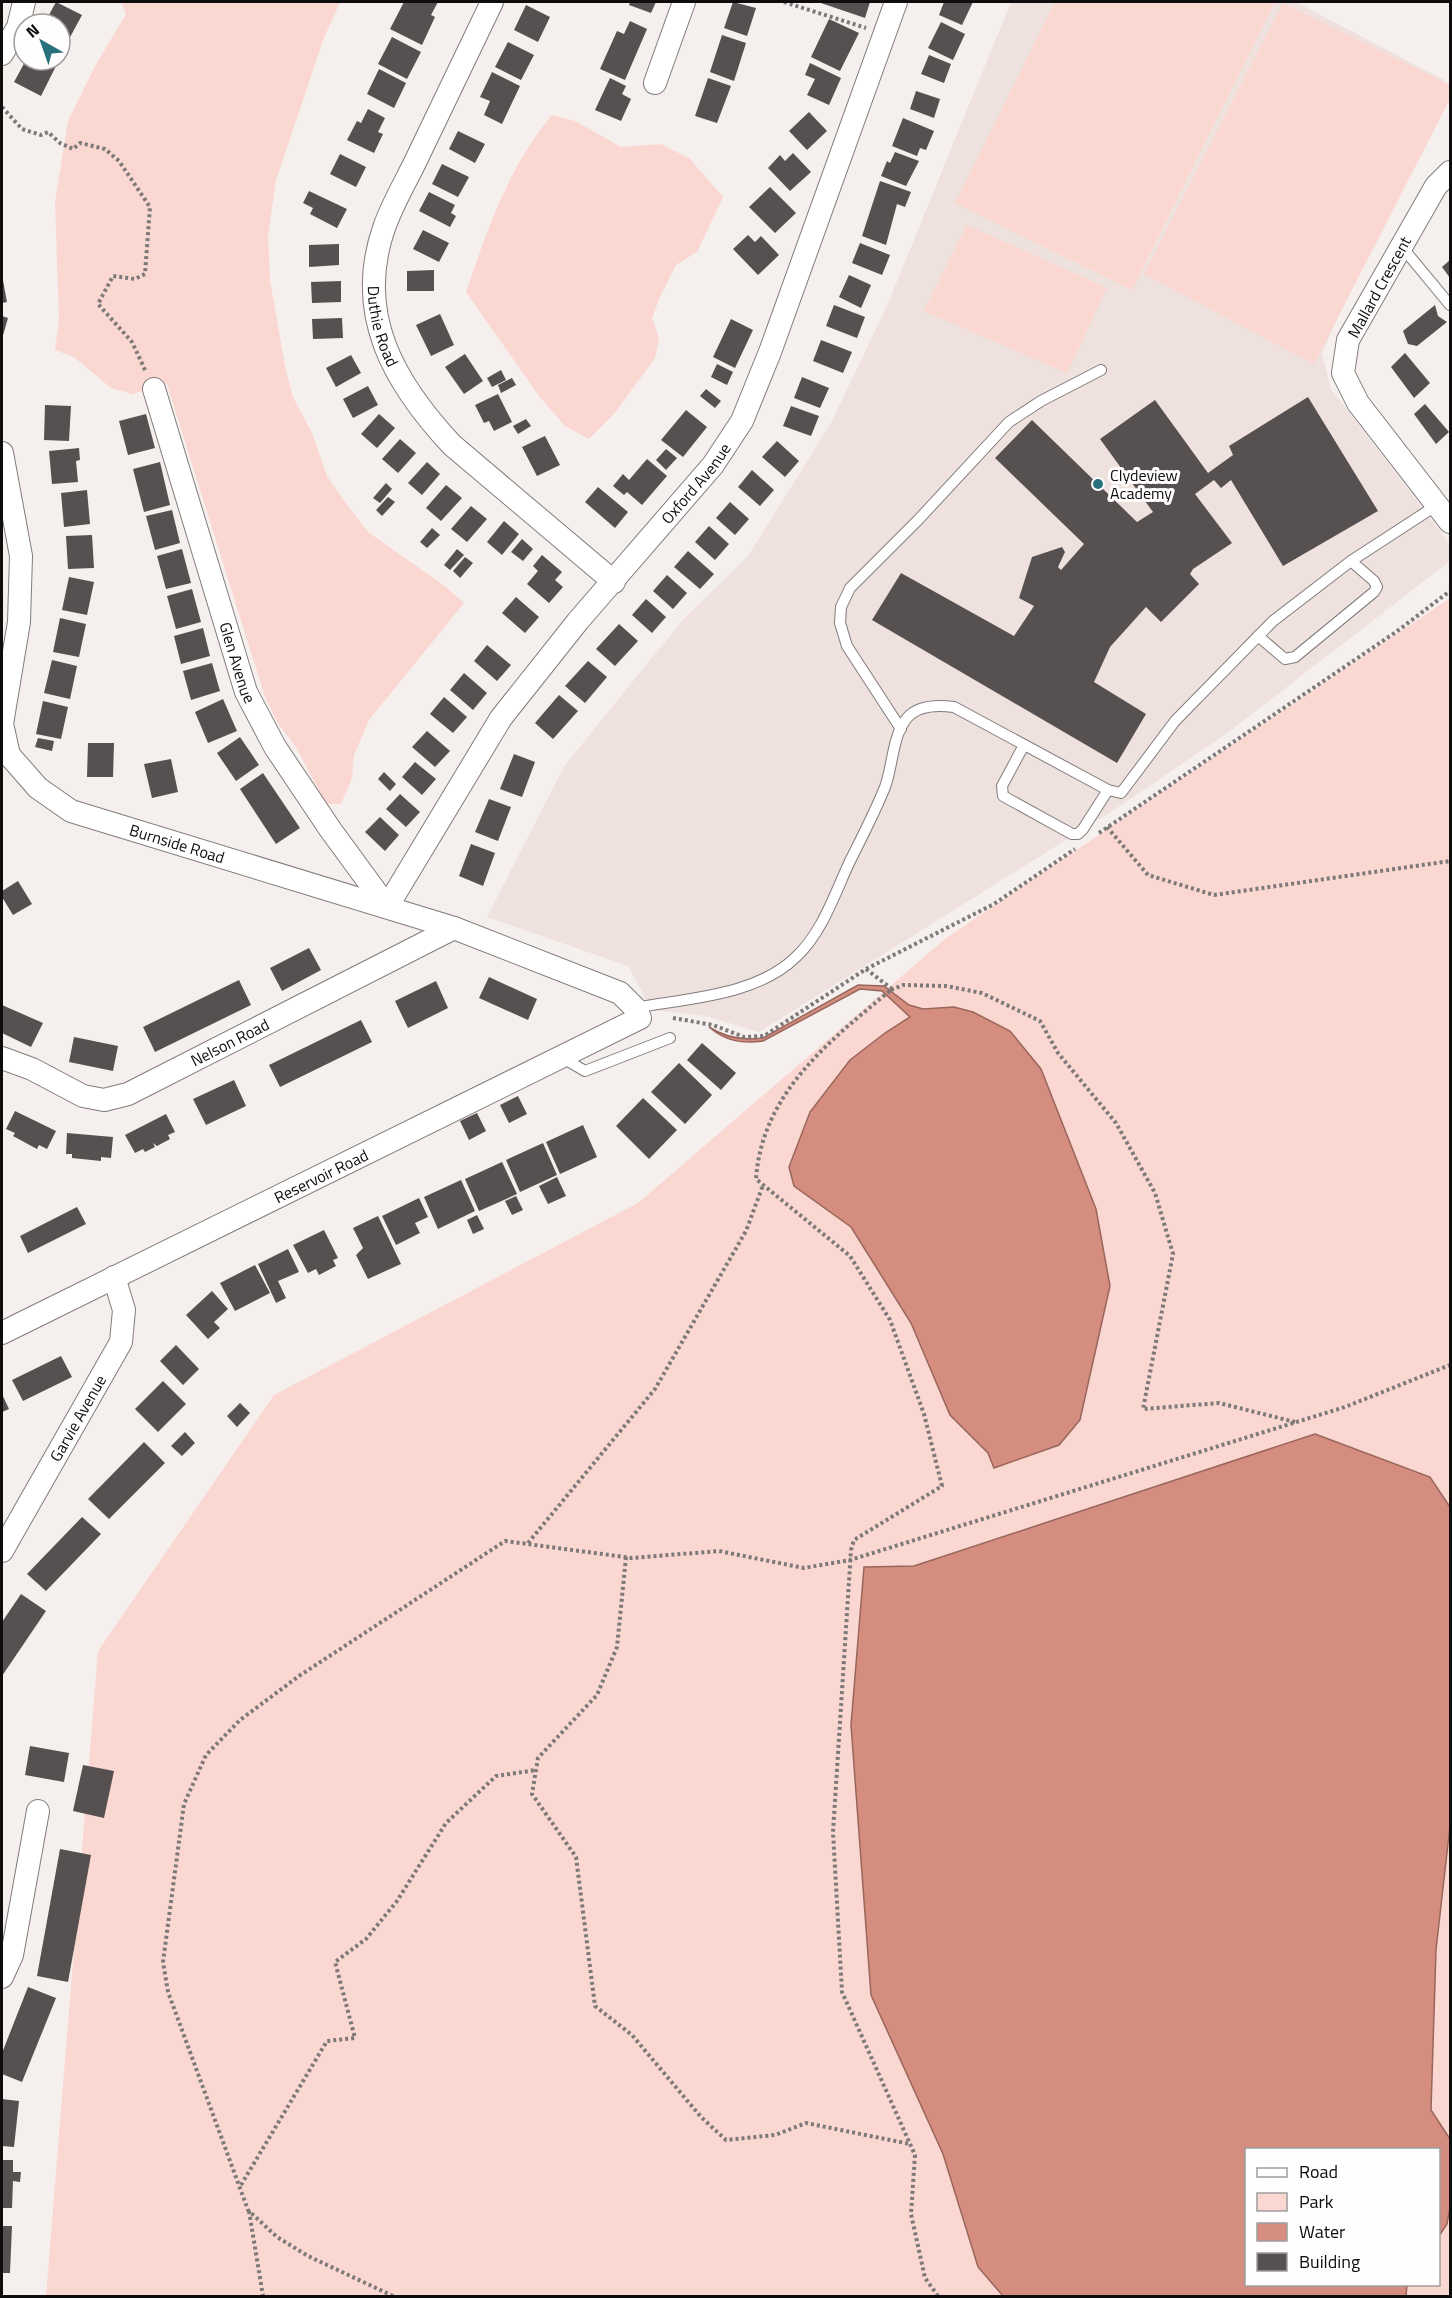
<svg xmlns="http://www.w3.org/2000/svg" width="1452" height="2298" font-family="'Titillium Web',sans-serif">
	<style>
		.built { fill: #eee1de }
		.green { fill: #fad8d1; fill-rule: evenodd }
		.water { fill: #d58d7f; stroke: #99665c; stroke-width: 1.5 }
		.building { fill: #565150 }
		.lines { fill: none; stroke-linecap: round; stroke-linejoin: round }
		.service-casing { stroke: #817c7b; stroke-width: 12 }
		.minor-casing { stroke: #817c7b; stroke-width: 24 }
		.path { stroke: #7d7979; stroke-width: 4; stroke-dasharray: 3 3; stroke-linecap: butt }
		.service { stroke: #fff; stroke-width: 10 }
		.minor { stroke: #fff; stroke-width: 22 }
		.poi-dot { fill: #28707c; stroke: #fffdfd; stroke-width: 2 }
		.labels { text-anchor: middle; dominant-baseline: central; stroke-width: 6; stroke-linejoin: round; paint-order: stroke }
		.street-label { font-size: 16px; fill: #0e0c0c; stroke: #fffdfd }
		.poi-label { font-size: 16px; fill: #0e0c0c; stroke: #fffdfd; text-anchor: start }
	</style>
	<rect width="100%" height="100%" fill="#f5efee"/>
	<!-- built -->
	<path class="built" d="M1011,2h285l148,78 -122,273 9,36 119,155v17l-224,173 -112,76 -355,222 -53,-16 -54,-6 -24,-44 -141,-49 78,-152 117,-144 66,-65 83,-133 56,-117z"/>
	<!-- green -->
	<g class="green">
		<path d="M121,2h219l-16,36 -48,142 -8,55 2,45 15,86 8,31 19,36 15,43 18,26 23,30 78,55 18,16 -95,117 -15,35 -2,23 -11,26h-15l-30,-57 -19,-25 -12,-25 -98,-313 -35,10 -21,-6 -37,-31 -19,-7 4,-30 -4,-118 13,-81 27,-55 31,-52z"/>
		<path d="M1055,2h220l-143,288 -177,-87z"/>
		<path d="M1283,3l167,82v14l-136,265 -170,-90z"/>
		<path d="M552,115l23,6 46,26 40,-3 28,14 34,39 -26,55 -21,13 -16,32 -8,21 7,20 -4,20 -41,56 -25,25 -24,-13 -26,-30 -73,-104c21,-62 43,-126 86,-177z"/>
		<path d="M967,225l140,63 -40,85 -143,-62z"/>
		<path d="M1450,598v1698h-1404l52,-645 176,-256 364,-192 308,-265zM1246,2150h192v134h-192z"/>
	</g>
	<!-- water -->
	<g class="water">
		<path d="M858,985l26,1 25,19 14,4 31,-2 19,5 37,19 31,38 55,140 14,77 -30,134 -21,25 -65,23 -6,-15 -38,-38 -39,-92 -60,-96 -57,-41 -5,-19 21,-55 40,-52 35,-27 25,-16 -28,-26 -22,-2 -97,52c-21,3 -38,0 -54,-14 17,11 34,14 54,11z"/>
		<path d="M1315,1434l115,43 20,30v319l-14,124 -5,160 19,29v69l-3,16 -8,12 -1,-86h-192v134l161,1 -1,11h-403l-25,-29 -35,-113 -72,-159 -20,-270 13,-158 50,-1z"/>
	</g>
	<!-- building -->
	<g class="building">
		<path d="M56,2l26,13 -20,37 -2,-1v-27h-16z"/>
		<path d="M404,2h34l-7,13 4,2 -13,28 -32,-16z"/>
		<path d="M630,2h26l-5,11 -22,-8z"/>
		<path d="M733,2l23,6 -9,28 -23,-8z"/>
		<path d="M818,2h52l-5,16z"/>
		<path d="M944,2h29l-11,23 -23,-10z"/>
		<path d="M526,5l24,12 -12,25 -24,-12z"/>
		<path d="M829,19l30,14 -19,38 -29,-14z"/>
		<path d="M630,21l17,8 -22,51 -25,-11 17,-38 7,3z"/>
		<path d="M941,22l24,12 -12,26 -25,-12z"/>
		<path d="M722,35l24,8 -12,38 -24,-9z"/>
		<path d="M392,37l29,15 -14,27 -29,-15z"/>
		<path d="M508,42l26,13 -13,25 -26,-13z"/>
		<path d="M929,55l22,9 -7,19 -23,-9z"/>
		<path d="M26,60h33l-18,36 -27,-14z"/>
		<path d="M810,63l31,15 -12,27 -22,-10 8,-16 -10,-4z"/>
		<path d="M379,69l27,14 -12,25 -27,-14z"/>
		<path d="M492,72l28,14 -18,38 -18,-9 6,-14 -10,-4z"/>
		<path d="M610,78l16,8 -4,8 9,5 -10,22 -26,-11z"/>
		<path d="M708,78l23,8 -14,37 -22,-7z"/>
		<path d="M916,91l24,8 -6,19 -24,-9z"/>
		<path d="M368,109l17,9 -7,14 5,2 -9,19 -27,-13 10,-19 4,2z"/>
		<path d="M809,112l18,19 -20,19 -18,-19z"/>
		<path d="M903,118l31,13 -8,19 -6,-2 -3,8 -25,-10z"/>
		<path d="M458,131l27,13 -10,19 -26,-14z"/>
		<path d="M895,152l24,9 -13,25 -25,-10 6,-15 3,2z"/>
		<path d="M793,153l18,19 -21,19 -22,-23 12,-13 5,6z"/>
		<path d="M340,154l26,13 -10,20 -26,-13z"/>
		<path d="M442,164l27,13 -11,20 -26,-13z"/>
		<path d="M880,181l31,11 -6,15 -8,-3 -11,41 -24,-9z"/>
		<path d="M770,187l26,26 -21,20 -26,-26z"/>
		<path d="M309,191l38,18 -10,19 -27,-14 3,-6 -10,-5z"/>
		<path d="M429,192l26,13 -4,8 5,3 -6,11 -31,-16z"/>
		<path d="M423,230l26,13 -10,19 -26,-13z"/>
		<path d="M748,235l7,7 6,-6 18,19 -21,20 -25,-26z"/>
		<path d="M860,243l30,12 -8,20 -30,-12z"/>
		<path d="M339,244v21l-30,2v-22z"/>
		<path d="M1450,260v18l-8,-11z"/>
		<path d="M434,270v21h-27v-20z"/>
		<path d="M2,275l5,27 -5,1z"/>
		<path d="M849,275l22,10 -10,23 -22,-11z"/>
		<path d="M341,281v21l-29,1 -1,-21z"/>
		<path d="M834,305l31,12 -8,21 -31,-12z"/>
		<path d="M1435,305l3,11 9,6 -30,24 -9,-2 -5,-13z"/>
		<path d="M440,314l14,31 -23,11 -15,-31z"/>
		<path d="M2,316l6,2 -6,21z"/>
		<path d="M342,318l1,20 -30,1 -1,-20z"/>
		<path d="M731,319l22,11 -18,38 -22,-11z"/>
		<path d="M821,340l31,12 -9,21 -30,-12z"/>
		<path d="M1405,353l25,30 -16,15 -23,-31z"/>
		<path d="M465,354l18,27 -19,13 -19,-27z"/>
		<path d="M351,355l10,18 -25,14 -10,-19z"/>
		<path d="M717,364l16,8 -6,13 -16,-8z"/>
		<path d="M501,370l5,10 -14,7 -5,-9z"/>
		<path d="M802,377l27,11 -9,20 -26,-10z"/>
		<path d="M512,378l4,7 -15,8 -3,-8z"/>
		<path d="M368,386l10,19 -25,13 -10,-19z"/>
		<path d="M706,389l15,12 -6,7 -15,-12z"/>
		<path d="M498,394l14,28 -18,9 -5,-10 -5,2 -9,-18z"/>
		<path d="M1308,397l70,114 -95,55 -52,-86 -10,8 -7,-8 -19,14 37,49 -39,26 -3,5 9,10 -38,38 -15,-15 -36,40 -16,35 52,32 -29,49 -245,-143 29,-47 113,63 20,-30 -15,-8 13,-41 30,-10 3,5 -7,15 3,3 23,-26 -89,-86 37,-38 105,102 16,-10 -53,-73 55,-39 53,73 25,-18 -4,-9z"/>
		<path d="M1425,404l24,28 -13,12 -22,-30z"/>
		<path d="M45,405l26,1 -2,35 -25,-1z"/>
		<path d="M791,406l28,10 -8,20 -28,-10z"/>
		<path d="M686,410l21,17 -24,30 -22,-17z"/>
		<path d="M146,414l9,34 -27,7 -9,-34z"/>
		<path d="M379,414l16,14 -18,20 -16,-14z"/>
		<path d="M526,419l5,7 -13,8 -5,-8z"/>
		<path d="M545,436l15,29 -23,11 -15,-29z"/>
		<path d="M400,439l16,14 -18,20 -16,-14z"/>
		<path d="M777,441l22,20 -14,16 -23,-20z"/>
		<path d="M79,448l1,12 -4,1 2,21 -26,2 -3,-33z"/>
		<path d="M666,449l11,9 -11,12 -10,-10z"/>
		<path d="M647,459l20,17 -25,29 -15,-13 -3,3 -11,-9 10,-12 6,6z"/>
		<path d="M160,462l10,43 -26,7 -11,-43z"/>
		<path d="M427,462l13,12 -18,21 -14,-12z"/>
		<path d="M752,470l22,20 -14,16 -22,-19z"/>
		<path d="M386,483l6,6 -12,14 -7,-5z"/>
		<path d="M446,485l16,13 -21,23 -15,-13z"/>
		<path d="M598,487l30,25 -13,16 -30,-26z"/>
		<path d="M87,490l3,34 -26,3 -3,-34z"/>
		<path d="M388,497l7,5 -13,14 -6,-6z"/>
		<path d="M730,502l19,17 -14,16 -19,-17z"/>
		<path d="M471,506l16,13 -20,23 -16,-13z"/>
		<path d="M172,510l8,33 -25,7 -9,-34z"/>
		<path d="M504,521l15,13 -17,21 -15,-13z"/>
		<path d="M709,526l20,18 -14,16 -20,-18z"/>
		<path d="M432,528l8,7 -13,13 -7,-6z"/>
		<path d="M92,535l2,33 -26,1 -2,-33z"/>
		<path d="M522,539l11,10 -10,12 -12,-9z"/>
		<path d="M182,549l9,34 -25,6 -9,-33z"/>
		<path d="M457,549l7,6 -14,15 -6,-5z"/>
		<path d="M688,551l26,23 -14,15 -26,-22z"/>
		<path d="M542,555l20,17 -7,8 8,7 -14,16 -22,-19 11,-13 -5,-5z"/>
		<path d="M465,557l8,6 -13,15 -7,-7z"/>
		<path d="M667,575l20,18 -14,16 -20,-18z"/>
		<path d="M69,577l25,5 -7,33 -25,-5z"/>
		<path d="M192,589l9,33 -25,7 -9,-33z"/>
		<path d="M516,597l23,20 -14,16 -23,-20z"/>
		<path d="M646,599l20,18 -14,16 -20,-18z"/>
		<path d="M60,618l26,6 -7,33 -26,-5z"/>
		<path d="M619,624l19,17 -23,25 -19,-17z"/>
		<path d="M203,628l7,28 -29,8 -7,-28z"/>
		<path d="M487,645l24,20 -14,16 -23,-20z"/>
		<path d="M52,660l25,6 -7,33 -26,-6z"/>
		<path d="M588,661l19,16 -22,26 -20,-17z"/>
		<path d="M212,663l8,28 -29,9 -8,-29z"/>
		<path d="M464,673l23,20 -14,17 -23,-20z"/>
		<path d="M559,695l19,16 -25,28 -18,-16z"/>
		<path d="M444,697l23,20 -14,16 -23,-19z"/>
		<path d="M223,699l14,32 -29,12 -13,-31z"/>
		<path d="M43,701l25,6 -7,32 -25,-5z"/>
		<path d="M427,731l23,20 -15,16 -23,-20z"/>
		<path d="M240,737l19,28 -23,16 -19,-28z"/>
		<path d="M38,738l16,3 -2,10 -17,-4z"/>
		<path d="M88,743h26l-1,34h-26z"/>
		<path d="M514,754l21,8 -13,35 -22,-8z"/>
		<path d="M171,759l7,33 -26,6 -8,-34z"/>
		<path d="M415,762l21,17 -14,16 -20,-18z"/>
		<path d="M384,772l12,12 -6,7 -12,-12z"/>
		<path d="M263,773l37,55 -24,16 -36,-55z"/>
		<path d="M400,794l20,18 -14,15 -20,-18z"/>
		<path d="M489,799l22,8 -13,34 -23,-9z"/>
		<path d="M380,817l19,18 -14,16 -20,-19z"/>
		<path d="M471,844l24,9 -12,33 -24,-10z"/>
		<path d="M18,881l14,23 -19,11 -11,-18v-6z"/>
		<path d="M309,948l12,22 -39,21 -12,-23z"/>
		<path d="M489,977l48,22 -9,21 -49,-22z"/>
		<path d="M239,980l12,25 -96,47 -12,-25z"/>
		<path d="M436,981l12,27 -40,20 -13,-27z"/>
		<path d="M2,1005l41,18 -12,24 -29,-14z"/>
		<path d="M361,1020l11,22 -92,45 -11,-22z"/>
		<path d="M74,1037l44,9 -5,25 -44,-9z"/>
		<path d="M702,1043l34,30 -15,17 -34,-30z"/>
		<path d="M679,1063l33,32 -27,29 -34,-32z"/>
		<path d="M234,1080l12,26 -40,19 -13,-26z"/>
		<path d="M518,1096l9,18 -18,9 -9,-18z"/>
		<path d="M643,1098l34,32 -28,29 -33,-33z"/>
		<path d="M15,1111l41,20 -9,18 -8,-4 -2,4 -24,-13 2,-3 -9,-4z"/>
		<path d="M477,1113l9,18 -17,9 -9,-19z"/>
		<path d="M166,1114l9,18 -7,3 2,4 -13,7 -4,-3 2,4 -10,5 -2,-3 -8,4 -10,-18z"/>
		<path d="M583,1125l14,32 -37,17 -14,-32z"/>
		<path d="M67,1133l46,4 -2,21 -10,-1v4l-29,-3v-4h-6z"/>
		<path d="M543,1143l14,32 -37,17 -14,-32z"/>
		<path d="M502,1162l15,32 -38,17 -14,-32z"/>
		<path d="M557,1177l9,19 -18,8 -9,-18z"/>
		<path d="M461,1180l14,31 -37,18 -14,-32z"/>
		<path d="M516,1196l7,14 -11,5 -7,-14z"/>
		<path d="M419,1198l9,19 -13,6 5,10 -24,12 -14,-29z"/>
		<path d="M77,1207l9,17 -58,29 -8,-17z"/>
		<path d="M477,1215l7,14 -11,5 -6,-14z"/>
		<path d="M378,1216l23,48 -33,15 -12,-24 7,-7 -10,-20z"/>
		<path d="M324,1230l14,28 -5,2 3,6 -17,9 -3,-6 -8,4 -15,-28z"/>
		<path d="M288,1249l11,23 -21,9 8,17 -10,5 -18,-39z"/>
		<path d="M255,1265l15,28 -35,18 -15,-28z"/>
		<path d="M212,1291l16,18 -14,13 6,6 -12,11 -22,-24z"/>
		<path d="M176,1345l23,24 -16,16 -23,-24z"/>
		<path d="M61,1356l11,21 -49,24 -11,-21z"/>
		<path d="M163,1381l23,23 -28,28 -23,-23z"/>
		<path d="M2,1394l7,15 -7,3z"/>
		<path d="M240,1403l10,10 -13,14 -10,-11z"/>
		<path d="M185,1432l10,11 -13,13 -11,-10z"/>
		<path d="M144,1442l21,21 -56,56 -21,-20z"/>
		<path d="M82,1517l19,17 -55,57 -19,-17z"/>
		<path d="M21,1594l25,17 -44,65v-54z"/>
		<path d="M30,1746l39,7 -5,29 -39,-7z"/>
		<path d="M83,1765l31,6 -10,47 -31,-7z"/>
		<path d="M60,1849l31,6 -23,127 -31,-6z"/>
		<path d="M28,1987l28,11 -34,84 -20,-8v-21z"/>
		<path d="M2,2099l17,2 -5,46 -12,-1z"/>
		<path d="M2,2160h11v12h8l-1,10 -7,-1 -1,27h-10z"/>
		<path d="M2,2226h10l-2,47h-8z"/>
	</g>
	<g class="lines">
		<!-- service casing -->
		<g class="service-casing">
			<g id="service">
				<path d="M1402,247l48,58"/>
				<path d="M1258,636l27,23 10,-2 79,-65 3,-5 -3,-6 -23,-20"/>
				<path d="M901,729l-54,-83 -7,-23 1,-16 9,-19 69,-69 90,-97 32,-21 60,-31"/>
				<path d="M1024,745l-22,41 1,10 69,38h6l5,-5 25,-39"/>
				<path d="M635,1008c53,-10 122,-12 162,-52 26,-25 38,-63 53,-95 12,-24 25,-49 35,-74 8,-21 7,-51 22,-69 11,-13 32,-13 47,-11l154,83 13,3 54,-72 98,-100 78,-60 86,-56"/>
				<path d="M561,1057l24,14 85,-33"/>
			</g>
		</g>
		<!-- minor casing -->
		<g class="minor-casing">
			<g id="minor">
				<path id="s1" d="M492,2c-24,50 -48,101 -73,152 -11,24 -26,48 -35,74 -30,86 10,155 68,217l162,137"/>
				<path d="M2,54l16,-27 6,-25"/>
				<path d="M655,83l29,-81"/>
				<path d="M1450,172l-14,14 -88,154 -5,33 15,30 92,119"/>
				<path id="s2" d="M154,389l92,303 29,55 55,82 57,78 114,-189 77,-97 135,-156 29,-44 28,-69 126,-350"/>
				<path id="s3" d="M2,453l19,103 -2,66 -17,102 7,31 29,33 33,23 383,117 166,65 15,15 5,10 -638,315"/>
				<path id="s4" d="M2,1058l30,11 51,27 21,4 24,-6 326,-166"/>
				<path id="s5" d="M2,1551l119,-209 3,-32 -10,-33"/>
				<path d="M2,1977l10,-22 26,-144"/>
			</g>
		</g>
		<!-- path -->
		<g class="path">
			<path d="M784,2l82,26"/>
			<path d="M2,107l20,22 19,6 7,-3 12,11 13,6 7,-6 25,6 14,12 31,46 -5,67 -10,5 -22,-3 -15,28 34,38 14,30"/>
			<path d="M1107,827l41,48 66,20 236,-34"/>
			<path d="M1099,833l297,-201 54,-41"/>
			<path d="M866,969l26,20c-61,51 -130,103 -136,190l94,77 40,64 34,94 18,72 -88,54 -3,10 -18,282 9,160 73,163 -4,59 14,64 13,18"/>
			<path d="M891,990l12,-5 43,1 36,7 58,28 18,32 58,70 39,70 18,61 -30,155 76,-6 76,19"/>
			<path d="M673,1018l40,7 31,12 20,-1 102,-67 128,-65 81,-55"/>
			<path d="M528,1543l127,-154 91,-158 17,-46"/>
			<path d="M626,1557l-9,90 -20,48 -59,63 -6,36 44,63 19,149 37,29 69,82 25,23 49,-5 31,-12 104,21"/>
			<path d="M241,2185l86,-144 28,-3 -20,-76 31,-23 31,-38 49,-78 50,-47 40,-6"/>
			<path d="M249,2211l14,85"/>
			<path d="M393,2296l-85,-40 -31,-19 -29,-27 -80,-218 -5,-30 21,-158 22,-49 34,-35 59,-44 206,-135 127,17 87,-7 85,17 46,-8 495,-153 105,-42"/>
		</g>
		<!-- service -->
		<use href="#service" class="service"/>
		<!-- minor -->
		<use href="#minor" class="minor"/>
	</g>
	<!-- markers -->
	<circle class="poi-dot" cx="1098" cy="484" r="6"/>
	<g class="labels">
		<!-- street labels -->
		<g class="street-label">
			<text transform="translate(1379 287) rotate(-61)">Mallard Crescent</text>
			<text stroke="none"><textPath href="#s1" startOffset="351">Duthie Road</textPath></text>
			<text stroke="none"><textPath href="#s2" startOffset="1100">Oxford Avenue</textPath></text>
			<text stroke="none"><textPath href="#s2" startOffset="286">Glen Avenue</textPath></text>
			<text stroke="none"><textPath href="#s3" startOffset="501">Burnside Road</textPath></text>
			<text stroke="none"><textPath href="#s4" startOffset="250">Nelson Road</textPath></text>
			<text transform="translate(321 1176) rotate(-26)">Reservoir Road</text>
			<text stroke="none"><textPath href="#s5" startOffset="153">Garvie Avenue</textPath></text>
		</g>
		<!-- poi labels -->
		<g class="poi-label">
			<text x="1110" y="475">Clydeview<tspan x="1110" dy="18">Academy</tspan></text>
		</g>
	</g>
	<!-- border -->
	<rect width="1452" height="2298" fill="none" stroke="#0e0c0c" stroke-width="6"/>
	<!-- legend -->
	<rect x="1245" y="2148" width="195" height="138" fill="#fffdfd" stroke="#9f9d9d" stroke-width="1.5"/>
	<rect x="1257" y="2168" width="30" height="9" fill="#ffffff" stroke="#9f9d9d" stroke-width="1.5"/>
	<text x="1299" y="2178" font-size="18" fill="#0e0c0c">Road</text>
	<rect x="1257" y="2193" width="30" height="18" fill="#fad8d1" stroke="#9f9d9d" stroke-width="1.5"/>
	<text x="1299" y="2208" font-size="18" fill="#0e0c0c">Park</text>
	<rect x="1257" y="2223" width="30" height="18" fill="#d58d7f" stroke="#9f9d9d" stroke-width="1.5"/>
	<text x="1299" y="2238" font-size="18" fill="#0e0c0c">Water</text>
	<rect x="1257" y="2253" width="30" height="18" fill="#565150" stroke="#9f9d9d" stroke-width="1.5"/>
	<text x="1299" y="2268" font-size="18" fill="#0e0c0c">Building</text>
	<!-- north arrow -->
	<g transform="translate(42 42) rotate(320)"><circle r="28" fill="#fffdfd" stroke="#9f9d9d" stroke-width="1.5"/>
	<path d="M0-4.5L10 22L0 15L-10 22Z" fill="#28707c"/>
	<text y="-9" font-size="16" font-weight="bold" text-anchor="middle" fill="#0e0c0c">N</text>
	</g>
</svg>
